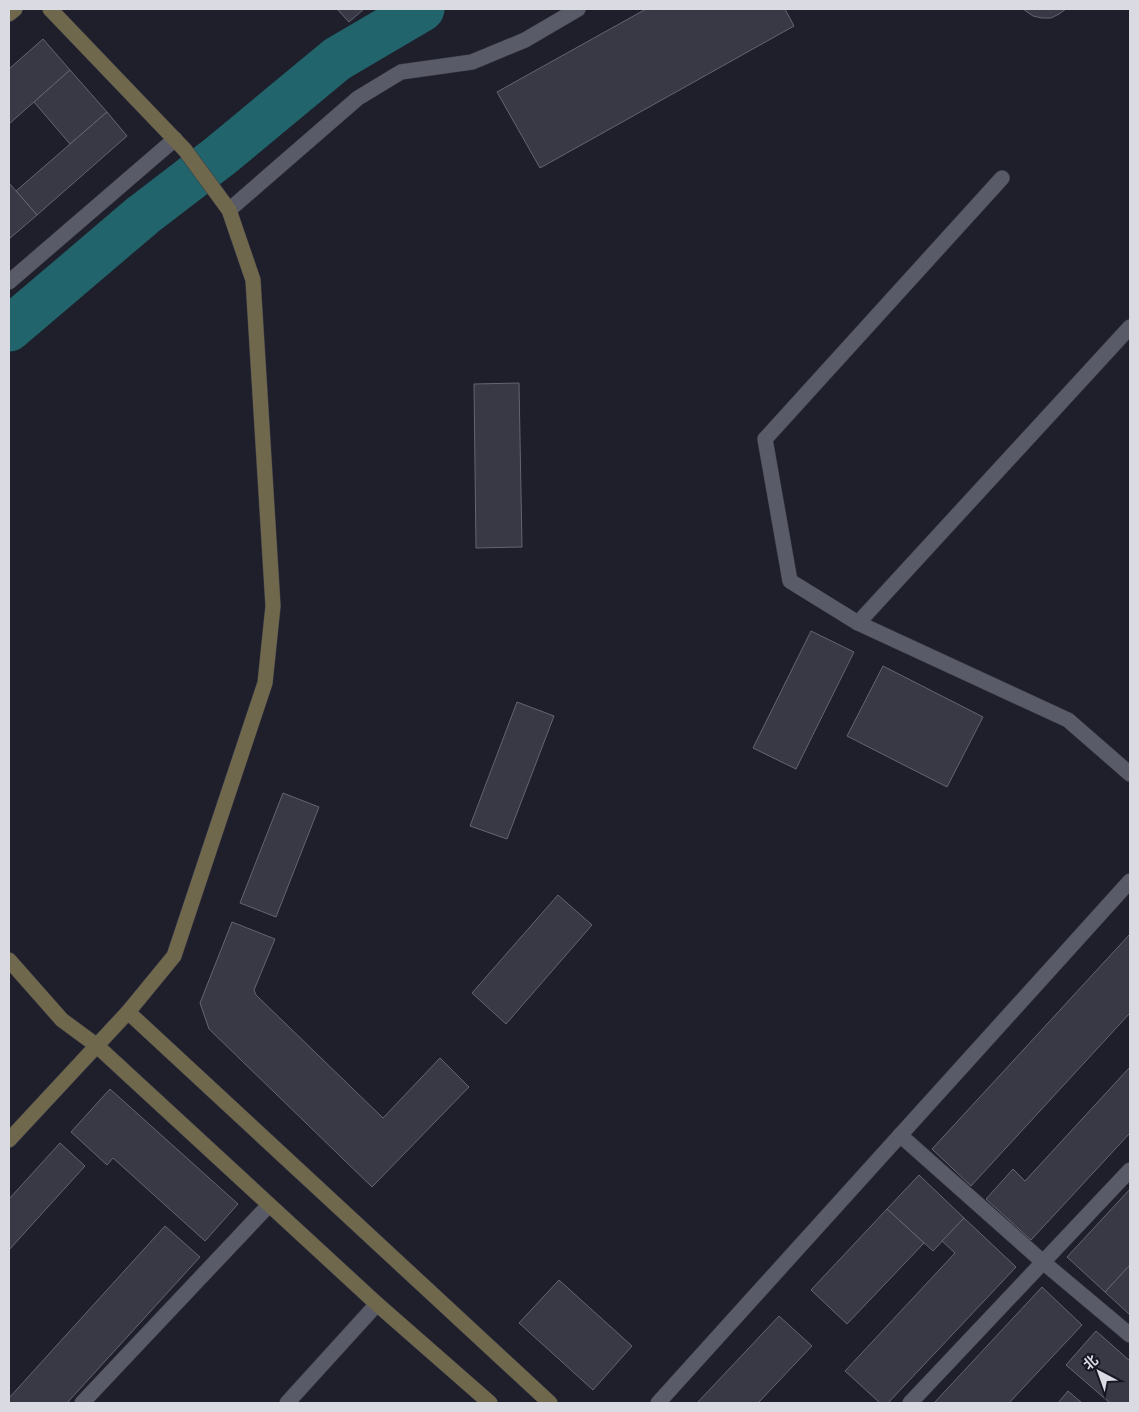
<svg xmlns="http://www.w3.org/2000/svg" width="1139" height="1412" font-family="'Times New Roman','Noto Sans SC',serif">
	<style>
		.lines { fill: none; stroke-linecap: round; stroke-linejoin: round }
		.river { stroke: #21646b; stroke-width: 45 }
		.building { fill: #383945; stroke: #636572 }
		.street-casing { stroke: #3b3b45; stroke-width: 16 }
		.secondary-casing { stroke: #3b3b45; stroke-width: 16 }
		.street { stroke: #5a5b68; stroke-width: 15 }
		.secondary { stroke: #70684d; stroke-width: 15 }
	</style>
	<rect width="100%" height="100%" fill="#1e1f2b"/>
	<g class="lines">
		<!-- river -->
		<path class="river" d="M9,329l134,-114 77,-59 117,-97 85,-50"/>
	</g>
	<!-- building -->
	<g class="building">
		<path d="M337,9h27l-15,13z"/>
		<path d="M646,9h139l9,17 -254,142 -43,-76z"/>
		<path d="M1023,9h43l-7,5 -8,4h-9l-9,-2z"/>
		<path d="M43,39l27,31 -61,54v-55z"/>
		<path d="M70,70l37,42 -37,32 -36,-42z"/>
		<path d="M107,112l20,24 -90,79 -21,-24z"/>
		<path d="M9,183l28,32 -28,24z"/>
		<path d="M519,383l3,164 -46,1 -2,-164z"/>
		<path d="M811,631l43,21 -58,117 -43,-21z"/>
		<path d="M883,666l100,51 -36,70 -100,-51z"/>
		<path d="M517,702l37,14 -47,123 -37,-13z"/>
		<path d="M283,793l36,14 -43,110 -36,-14z"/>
		<path d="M558,895l34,30 -86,99 -34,-31z"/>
		<path d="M232,922l43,17 -21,51 2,5 127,123 57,-60 29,29 -97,100 -163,-158 -9,-26z"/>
		<path d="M1130,934v79l-159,173 -39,-37z"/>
		<path d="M1130,1067v66l-99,107 -45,-41 27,-30 12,12z"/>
		<path d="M110,1089l128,115 -33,37 -92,-83 -6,7 -36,-33z"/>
		<path d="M60,1143l25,23 -76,84v-51z"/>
		<path d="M919,1175l45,43 -31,33 -46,-42z"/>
		<path d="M1130,1189v76l-25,27 -38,-35z"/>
		<path d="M887,1209l37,34 -77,81 -36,-34z"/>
		<path d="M964,1218l52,49 -128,136h-8l-35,-32 110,-118 -13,-12z"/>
		<path d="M165,1226l35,31 -133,146h-58v-5z"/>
		<path d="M1130,1265v50l-25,-23z"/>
		<path d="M559,1280l73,66 -39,44 -74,-67z"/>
		<path d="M1042,1287l40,38 -73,78h-75z"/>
		<path d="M779,1316l33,30 -54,57h-61z"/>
		<path d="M1096,1331l34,30v42h-20l-44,-38z"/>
		<path d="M1068,1391l14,12h-24z"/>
	</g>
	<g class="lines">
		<!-- street casing -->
		<g class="street-casing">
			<g id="street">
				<path d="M1002,178l-237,261 25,142 68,42 210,97 62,54"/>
				<path d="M229,210l129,-112 43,-26 71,-10 53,-22 53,-31"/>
				<path d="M9,282l166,-143"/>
				<path d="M858,623l272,-296"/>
				<path d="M900,1135l143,127 87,73"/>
				<path d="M82,1403l187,-198"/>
				<path d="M287,1403l90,-99"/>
				<path d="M658,1403l472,-522"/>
				<path d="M910,1403l220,-233"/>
			</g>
		</g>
		<!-- secondary casing -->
		<g class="secondary-casing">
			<g id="secondary">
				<path d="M9,14l6,-5"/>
				<path d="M9,960l53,60 34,25 281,259 113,99"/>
				<path d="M128,1012l422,391"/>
				<path d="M9,1140l119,-128 46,-56 91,-273 8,-77 -20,-326 -24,-70 -44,-60 -135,-141"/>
			</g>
		</g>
		<!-- street -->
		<use href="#street" class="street"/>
		<!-- secondary -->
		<use href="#secondary" class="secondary"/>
	</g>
	<!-- border -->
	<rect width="1139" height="1412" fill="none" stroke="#d9dae2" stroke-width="20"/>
	<!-- north arrow -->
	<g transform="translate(1099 1372) rotate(319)" stroke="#151621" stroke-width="4" paint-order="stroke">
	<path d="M0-4L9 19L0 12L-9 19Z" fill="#d9dae2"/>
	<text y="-8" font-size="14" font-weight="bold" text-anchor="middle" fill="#d9dae2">北</text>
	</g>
</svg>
